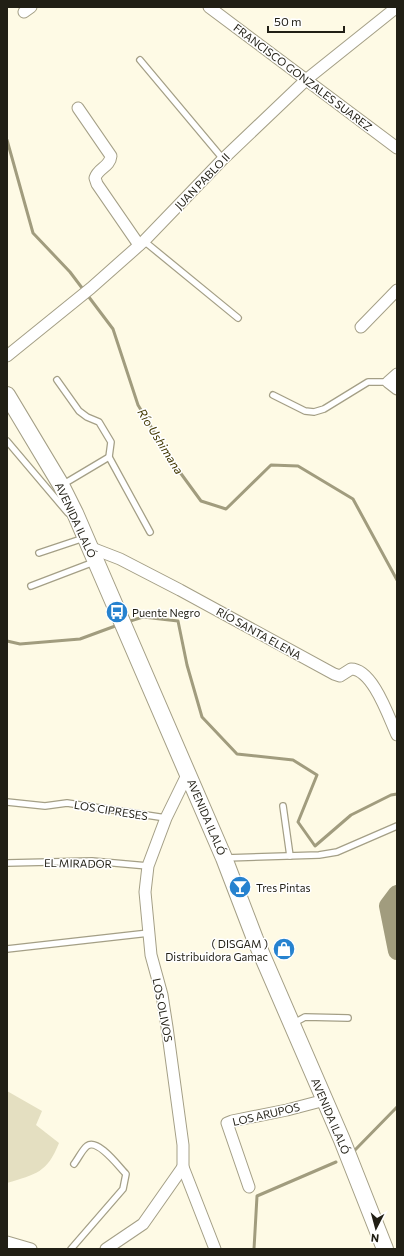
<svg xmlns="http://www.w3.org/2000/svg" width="404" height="1256" font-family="Commissioner,sans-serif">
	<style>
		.green { fill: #e4dfc1 }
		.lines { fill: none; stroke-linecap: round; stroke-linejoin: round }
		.stream { stroke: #a19c7e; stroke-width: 3 }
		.river { stroke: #a19c7e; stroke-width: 18 }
		.lane-casing { stroke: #a49f86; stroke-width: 8 }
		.street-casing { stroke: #a49f86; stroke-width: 13 }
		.secondary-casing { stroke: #a49f86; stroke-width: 18 }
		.lane { stroke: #fff; stroke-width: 5.5 }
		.street { stroke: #fff; stroke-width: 11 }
		.secondary { stroke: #fff; stroke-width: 16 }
		.labels { text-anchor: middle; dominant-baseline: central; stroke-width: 3; stroke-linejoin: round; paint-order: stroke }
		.street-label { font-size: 11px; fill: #211f15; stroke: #fff }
		.poi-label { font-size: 11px; fill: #211f15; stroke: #fff; text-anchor: start }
		.water-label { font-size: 12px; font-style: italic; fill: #423800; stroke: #fff }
	</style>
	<rect width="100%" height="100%" fill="#fefae5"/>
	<!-- green -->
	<path class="green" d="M7,1091l35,20 -6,14 23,18c-12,30 -23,31 -52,40z"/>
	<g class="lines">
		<!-- stream -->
		<g class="stream">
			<path d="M7,140l26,93 37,39 43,57 25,76 33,55 30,41 25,8 45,-44 27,1 55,33 44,81"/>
			<path d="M127,622l16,-5 35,4 9,44 15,52 35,37 56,6 24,15 -19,47 17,24 36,-31 40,-20 6,-1"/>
			<path d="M7,641l13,3 60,-5 38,-14"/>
			<path d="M355,1150l42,-43"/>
			<path d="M254,1249l3,-53 79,-34"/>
		</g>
		<!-- river -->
		<path class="river" d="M397,894l-9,12 9,45"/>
		<!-- lane casing -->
		<g class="lane-casing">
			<g id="lane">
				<path d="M140,60l83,99"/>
				<path d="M144,241l94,77"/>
				<path d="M57,380l22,31 8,6 12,5 12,20 -2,15 -47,28"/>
				<path d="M273,395l32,16 9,1 10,-3 44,-27h20"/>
				<path d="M7,441l61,72"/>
				<path d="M109,457l41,75"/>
				<path d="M39,553l45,-15"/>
				<path d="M31,586l63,-24"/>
				<path d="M7,802l38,4 22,-3 99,15"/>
				<path d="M283,806l7,50"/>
				<path d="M225,858l94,-3 18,-3 60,-26"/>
				<path d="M7,863l85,-2 56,5"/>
				<path d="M7,949l142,-16"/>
				<path d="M294,1023l11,-6 43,1"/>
				<path d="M71,1249l52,-60 3,-15c-7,-7 -28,-36 -39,-28 -5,4 -9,13 -13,18"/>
			</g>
		</g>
		<!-- street casing -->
		<g class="street-casing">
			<g id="street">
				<path d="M209,7l188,141"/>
				<path d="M24,12l7,-5"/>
				<path d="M78,108l33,48c-1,11 -13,12 -16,22l2,6 42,61"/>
				<path d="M361,327l36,-37"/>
				<path d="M7,356l84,-68 53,-47 79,-82 84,-80 90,-72"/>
				<path d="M397,374l-9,8 9,7"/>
				<path d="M89,547l31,12 60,31 154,84 6,2 11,-7c22,0 38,49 46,66"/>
				<path d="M188,773l-22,45 -18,48 -3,26 6,63 11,40 5,32 16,118v22l32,82"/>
				<path d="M249,1187l-22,-64 5,-2 55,-11 38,-10"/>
				<path d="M7,1242l24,7"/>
				<path d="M106,1249l37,-25 40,-57"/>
			</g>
		</g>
		<!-- secondary casing -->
		<g class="secondary-casing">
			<path id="secondary" d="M7,395l54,90 14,28 149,345 31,81 87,201 43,109"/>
		</g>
		<!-- lane -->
		<use href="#lane" class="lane"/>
		<!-- street -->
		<use href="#street" class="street"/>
		<!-- secondary -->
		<use href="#secondary" class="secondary"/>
	</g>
	<!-- icons -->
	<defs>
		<g id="bus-disc" transform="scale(1.15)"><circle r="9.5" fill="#2682cf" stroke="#fff"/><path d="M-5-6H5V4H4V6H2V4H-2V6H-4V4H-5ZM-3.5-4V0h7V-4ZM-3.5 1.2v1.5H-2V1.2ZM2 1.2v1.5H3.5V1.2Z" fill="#fff"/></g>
		<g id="bar-disc" transform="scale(1.15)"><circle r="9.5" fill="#2682cf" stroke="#fff"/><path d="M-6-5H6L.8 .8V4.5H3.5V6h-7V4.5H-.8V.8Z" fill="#fff"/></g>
		<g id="shop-disc" transform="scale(1.15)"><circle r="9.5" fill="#2682cf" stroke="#fff"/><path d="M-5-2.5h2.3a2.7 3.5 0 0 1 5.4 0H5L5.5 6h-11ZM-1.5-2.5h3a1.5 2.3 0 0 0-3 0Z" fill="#fff"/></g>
	</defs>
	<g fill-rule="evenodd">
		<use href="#bus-disc" x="117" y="612"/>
		<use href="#bar-disc" x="240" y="887"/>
		<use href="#shop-disc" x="284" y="949"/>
	</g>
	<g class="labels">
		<!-- street labels -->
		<g class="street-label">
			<text transform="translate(303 77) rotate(37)">FRANCISCO GONZALES SUAREZ</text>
			<text transform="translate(202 181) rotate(-46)">JUAN PABLO II</text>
			<text transform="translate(76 520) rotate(65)">AVENIDA ILALÓ</text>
			<text transform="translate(259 633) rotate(29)">RÍO SANTA ELENA</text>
			<text transform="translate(111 810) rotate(9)">LOS CIPRESES</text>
			<text transform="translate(207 817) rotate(67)">AVENIDA ILALÓ</text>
			<text transform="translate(78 863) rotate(1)">EL MIRADOR</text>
			<text transform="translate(163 1010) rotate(79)">LOS OLIVOS</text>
			<text transform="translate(266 1114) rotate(-13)">LOS ARUPOS</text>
			<text transform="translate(331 1116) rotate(67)">AVENIDA ILALÓ</text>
		</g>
		<!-- poi labels -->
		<g class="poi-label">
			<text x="132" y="612">Puente Negro</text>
			<text x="256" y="887">Tres Pintas</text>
			<text x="268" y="943" text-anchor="end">( DISGAM )<tspan x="268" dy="13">Distribuidora Gamac</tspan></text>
		</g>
		<!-- water labels -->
		<g class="water-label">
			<text transform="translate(161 441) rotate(58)">Río Ushimana</text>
		</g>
	</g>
	<!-- border -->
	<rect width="404" height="1256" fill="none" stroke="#211f15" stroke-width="16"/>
	<!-- north arrow -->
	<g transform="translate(376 1228) rotate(186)" stroke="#ffffff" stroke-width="3" paint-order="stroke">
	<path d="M0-3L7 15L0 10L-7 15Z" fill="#211f15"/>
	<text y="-6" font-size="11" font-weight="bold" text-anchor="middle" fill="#211f15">N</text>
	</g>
	<!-- scale -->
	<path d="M268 26v6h76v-6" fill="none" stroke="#211f15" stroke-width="2"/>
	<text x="274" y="26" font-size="12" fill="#211f15" stroke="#ffffff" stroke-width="3" paint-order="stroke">50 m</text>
</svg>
